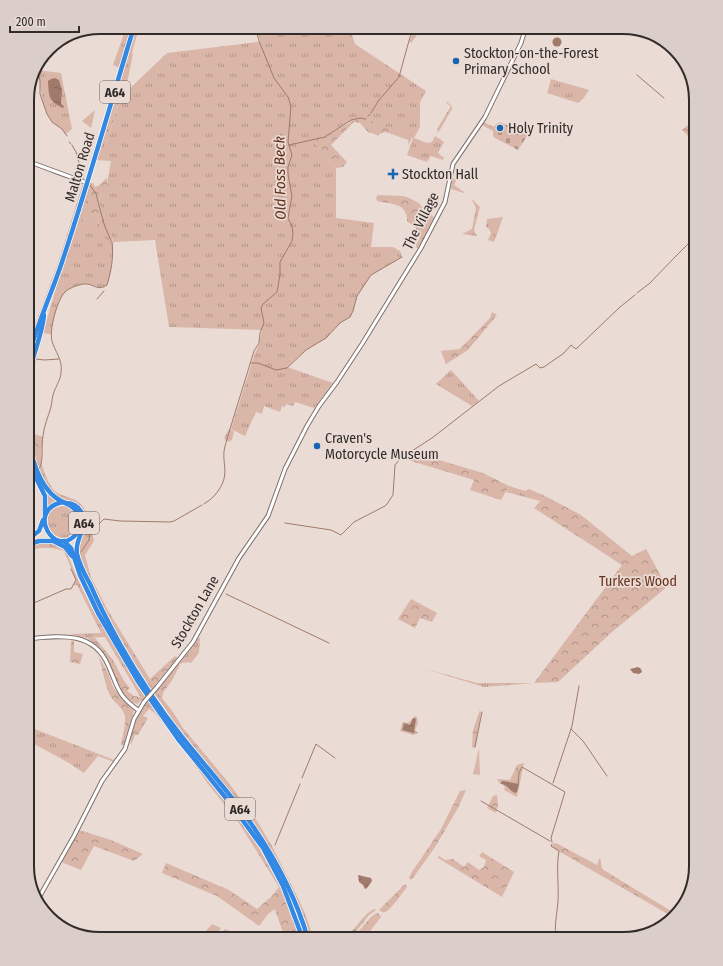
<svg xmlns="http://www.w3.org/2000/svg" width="723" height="966" font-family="'Fira Sans Condensed',sans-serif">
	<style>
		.grass { fill: url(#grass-tufts) }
		.forest { fill: url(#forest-crowns) }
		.cemetery { fill: url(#cemetery-stones) }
		.water { fill: url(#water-ripples) }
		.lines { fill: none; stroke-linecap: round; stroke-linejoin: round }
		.stream { stroke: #a07a6a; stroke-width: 1 }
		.minor-casing { stroke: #7d706b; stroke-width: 5 }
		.highway-casing { stroke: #fff; stroke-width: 6 }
		.minor { stroke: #fff; stroke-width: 3 }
		.highway { stroke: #3388e3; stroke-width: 4.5 }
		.minor-bridge-casing { stroke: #7d706b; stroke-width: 5; stroke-linecap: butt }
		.minor-bridge { stroke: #fff; stroke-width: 3 }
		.poi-dot { fill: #1565b3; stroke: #eadbd5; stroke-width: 1.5 }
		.labels { text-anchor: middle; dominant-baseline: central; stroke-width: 3.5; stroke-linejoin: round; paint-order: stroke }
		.shield { fill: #eadbd5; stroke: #68605d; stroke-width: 1 }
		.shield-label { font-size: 13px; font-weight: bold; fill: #312c2a }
		.poi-label { font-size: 14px; fill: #312c2a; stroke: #eadbd5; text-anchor: start }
		.street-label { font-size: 14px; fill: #312c2a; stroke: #eadbd5 }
		.park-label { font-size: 14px; fill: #67321b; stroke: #eadbd5 }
		.water-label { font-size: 15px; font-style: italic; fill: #622e16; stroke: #eadbd5 }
		.rim { fill: none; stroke: #312c2a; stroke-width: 2 }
	</style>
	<defs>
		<pattern id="grass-tufts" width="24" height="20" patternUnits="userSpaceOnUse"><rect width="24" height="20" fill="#d9b6a8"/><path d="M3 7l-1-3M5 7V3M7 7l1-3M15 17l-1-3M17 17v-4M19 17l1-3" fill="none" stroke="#b19489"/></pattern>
		<pattern id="forest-crowns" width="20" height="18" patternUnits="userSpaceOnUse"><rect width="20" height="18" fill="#d9b6a8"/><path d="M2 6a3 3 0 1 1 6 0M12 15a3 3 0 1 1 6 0" fill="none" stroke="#b19489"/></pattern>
		<pattern id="cemetery-stones" width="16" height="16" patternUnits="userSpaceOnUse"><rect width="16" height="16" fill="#d9b6a8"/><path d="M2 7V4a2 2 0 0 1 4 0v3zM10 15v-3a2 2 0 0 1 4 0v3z" fill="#b19489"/></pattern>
		<pattern id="water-ripples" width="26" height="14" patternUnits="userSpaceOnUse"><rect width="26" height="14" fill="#a07a6a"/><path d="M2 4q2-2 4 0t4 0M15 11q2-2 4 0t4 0" fill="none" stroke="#836457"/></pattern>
	</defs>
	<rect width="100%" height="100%" fill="#eadbd5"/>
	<!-- grass -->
	<g class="grass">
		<path d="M136,27h3l-7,26 1,1 -8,39 42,-40 91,-11 2,-1 -4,-14h91l3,2 5,15 71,47 -6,11v25l-6,11 13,5 5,-1 3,-6 9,6 -6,11 6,5 -1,2 -12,-4 -4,6 -20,-7 6,-17 -48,-20 -19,5 -20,14 -11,3v3l21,25v50l38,5 -3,24h22l7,4 2,6 -31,18 -14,21 -4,15 -3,6 -10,6 -14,15 -20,12 -19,17 46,16 -19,25 -19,-6 -2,4 -7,-2 -1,3 -3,-1 -2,6 -16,-6 -2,8 -6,-2 -11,24 -14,-7 24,-76 4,-8 3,-15 -93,-3 -14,-87 -42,2c-1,-11 -6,-10 -9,-18 -2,-8 -2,-15 -5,-23l2,-7 7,-9c-1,-8 2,-15 3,-24l-15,-1 7,-22 4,4 13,-43h-5z"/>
		<path d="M195,27h36l-37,4 -2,-1z"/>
		<path d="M415,27h8l-12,16 -2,-1z"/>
		<path d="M126,28l5,1 -11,39 -7,-3z"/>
		<path d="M37,70l24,3 11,56 -6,5c-4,-7 -12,-8 -16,-15 -10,-16 -8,-32 -13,-49z"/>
		<path d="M551,79l38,11 -6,9 -5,4 -31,-10z"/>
		<path d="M452,178l5,1 -3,6 10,7v1l-13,-4z"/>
		<path d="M83,183l2,1 -26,82 -32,90v-10l31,-83z"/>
		<path d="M471,198l9,9 -6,23 3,6 -15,-2 10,-5 4,-21z"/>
		<path d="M97,211l2,14 6,13v4l6,9 2,-3v3l-2,19 -4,15c-9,6 -13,-1 -21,-1 -3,0 -7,1 -9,2 -16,4 -18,15 -22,29 -2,6 -4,13 -4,19l-8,-1 14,-49 18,-55 6,-3 3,-6 3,-3 5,-1z"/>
		<path d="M503,217l-9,25 -6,-2 3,-7 -2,-4 -3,-2 1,-8z"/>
		<path d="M39,342l-5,30 -3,32 2,30 -4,-2c-4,-36 1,-55 10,-90z"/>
		<path d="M451,370l28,31 -7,5 -36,-22z"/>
		<path d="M42,465c3,8 7,22 14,27 8,5 18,5 25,12 7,7 11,28 13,37l-9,14 6,22 16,32 43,70 2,7 3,-1 -4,6c-21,-35 -42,-69 -59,-106 -5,-10 -11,-21 -13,-31 -3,-15 12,-26 6,-41 -6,-13 -18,-11 -28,-17 -6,-3 -16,-20 -18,-27z"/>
		<path d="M509,486l16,5 4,-2 16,7 -5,5 -34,-9z"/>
		<path d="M44,489l10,11 4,2 -10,7v-8z"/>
		<circle cx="63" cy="522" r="16"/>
		<path d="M42,543l16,2 8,6 14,33 11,22 55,91 -1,1h-4l-36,-61 -18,1 -17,-4 31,-1 -24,-48h-3l2,-5 -12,-29c-12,-4 -25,-5 -37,1v-4z"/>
		<path d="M198,638h2l-1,15 -8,10 -3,-1 -10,2 11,-13z"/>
		<path d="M422,668l55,15h57l-50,4z"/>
		<path d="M157,689l5,9 11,14 10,16 45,54 29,39 15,25 22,44 10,21 10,28h-3l-12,-33 -15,-33 -32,-53 -80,-101 -18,-26z"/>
		<path d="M148,699l87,112 22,33 26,47 19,48h-4l-12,-37 -7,-15 -42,-67 -29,-36 -20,-29 -33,-42 -6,-4 -2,-4 -3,-1z"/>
		<path d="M27,726l87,34v2l-16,-6 -14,17 -15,-10 -42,-23z"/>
		<path d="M479,748l1,27 -7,-1z"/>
		<path d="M466,790l-8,18 -1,-4 -3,-1 6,-12z"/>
		<path d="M212,924l9,4 -2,3 2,2 4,-4 13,5 1,5h-40z"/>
	</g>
	<!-- forest -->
	<g class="forest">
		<path d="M120,98l-13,44 -4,-4 12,-39z"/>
		<path d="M447,102l5,4v3l-14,24 -1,-4 14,-23 -5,-3z"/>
		<path d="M95,110l-4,18 -9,-7z"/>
		<path d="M365,118l47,19 -3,8 -1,-5 -22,-8 -7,2v2l-5,-2 -1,-1h-4l-9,-10 -6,-1 -23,23 16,17 -4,5 -7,1 -21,-25v-3c18,-6 31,-19 50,-22z"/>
		<path d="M689,124l7,8v12l-14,-14z"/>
		<path d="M107,178l1,7 -2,7 -5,2 -2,7 7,26 6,7 1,14 -2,3 -5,2 -4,-6 3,-9 -6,-13 -2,-13 -5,4 -8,3 -3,7 -6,3 15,-46h3l2,4 3,-1z"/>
		<path d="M378,195l25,1 4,1 12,6 4,6 8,5 3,4 -15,29 -2,1 -1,-3 4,-7 -10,-2 6,-2v-6l-9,-7c1,-18 -17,-17 -30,-20l-1,-3z"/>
		<path d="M492,312l5,3 -29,35 -22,14 -5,-13 19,-2 30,-31z"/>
		<path d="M229,429l5,2 -2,9 -4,2 -4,-4z"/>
		<path d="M29,432l14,5 -2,15 1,13 -3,4 -4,-9z"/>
		<path d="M412,452l71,21 26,13 -8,14 -31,-10 4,-10 -73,-22z"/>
		<path d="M545,496l36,19 51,41 14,-7 21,38 -55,45 -54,50 -24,1 88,-118 -88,-57z"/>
		<path d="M55,527c5,-1 10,0 12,6l-2,2 -11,-2 -1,-4z"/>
		<path d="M696,557v11l-4,2 -4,-8z"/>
		<path d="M411,599l26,14 -5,9 -12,-4 -5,10 -17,-9z"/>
		<path d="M87,638h8l18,22 11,21 6,7 -3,3 7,5 11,2 -8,6 -9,-4 -6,-7 -17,-38z"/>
		<path d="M74,640v12l9,2 -3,10 -10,-2 1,-21z"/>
		<path d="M98,655l10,18 5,14 5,6 16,17 -10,35h-3c1,-8 5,-20 4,-28 0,-7 -10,-14 -14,-20 -7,-13 -8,-29 -13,-42z"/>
		<path d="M175,656l3,2 -23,27 -3,2 -2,-8z"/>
		<path d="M178,664l2,1 -8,15 -9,13 -1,5 -5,-9z"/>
		<path d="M144,704l3,1 2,4 -6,7 5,2 -10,17h-3l-4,10c-3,-13 6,-30 13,-41z"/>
		<path d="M480,710l1,3 -6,35 -3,-1 1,-17z"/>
		<path d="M415,716l2,1 1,6 -3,7 3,3 -4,2 -14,-4 3,-9 5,1z"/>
		<path d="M524,763l-7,34 -13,-7 1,-2 -2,-4h-3l-3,-5 13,1 7,-15z"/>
		<path d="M497,795l1,10 -2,8 -9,-5 6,-12z"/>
		<path d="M454,803l3,1 1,4 -23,39 -22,31 -3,2 -1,-3 3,-5 29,-43z"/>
		<path d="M79,830l32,10 32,14 -9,7 -40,-15 -13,24 -20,-8z"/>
		<path d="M554,843l4,1 39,21 3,-8 2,12 74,45 -3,3 -118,-68v-1l-3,-2z"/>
		<path d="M482,852l32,20 -12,25 -64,-39 1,-2 6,4 8,-1 11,8 4,-5 11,8 5,-3 2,-7 -7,-4z"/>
		<path d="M166,863l63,27 28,19 15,-13 7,-9 7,15 12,37h-13l-10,-30 -7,5 -9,12 -42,-30 -55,-23z"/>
		<path d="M404,885h2l1,2c-4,5 -16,23 -22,25 -3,1 -4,-1 -6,-2z"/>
		<path d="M375,909l1,1 -7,5 -19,24h-6c11,-8 20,-27 31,-30z"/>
		<path d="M378,913l2,2 1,2 -17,22h-12l19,-22 4,-3z"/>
	</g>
	<!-- cemetery -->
	<path class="cemetery" d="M484,122l9,5 6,-5 30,11 -11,17 -23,-12 -2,-2v-5l-11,-6z"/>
	<!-- water -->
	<g class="water">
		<circle cx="557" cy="42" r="4.5"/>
		<path d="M55,78l4,2 3,10 -1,14 3,2 -1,2c-15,-7 -14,-12 -15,-27l3,-2z"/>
		<path d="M638,667l3,2 1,3 -3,2 -6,-1 -3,-4z"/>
		<path d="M413,718h1l2,1 -2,13 -1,1 -11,-3 2,-6 6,1z"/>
		<path d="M503,781l16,3 -2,8 -2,1c-6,-3 -7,-8 -14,-9v-2z"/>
		<path d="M358,875l13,3 1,3 -5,7 -2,1 -2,-4 -4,-3z"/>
	</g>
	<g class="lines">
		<!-- stream -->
		<g class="stream">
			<path d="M36,65l4,15v14l7,20 5,8 10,7 5,7"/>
			<path d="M637,75l27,23"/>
			<path d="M371,113l8,-13 20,-23 11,-40 5,-10"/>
			<path d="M368,116l2,-2"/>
			<path d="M69,142l2,2"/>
			<path d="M72,145l4,7 7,26"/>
			<path d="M289,145l36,-8 26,-17 9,-2 6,1"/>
			<path d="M51,172l16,6"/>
			<path d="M70,180l9,3"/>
			<path d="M90,185l6,9 8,30 7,17"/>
			<path d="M637,293l13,-10 24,-25 22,-22"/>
			<path d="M97,299l7,-8"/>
			<path d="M36,359l8,1 15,-1"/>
			<path d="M251,363h7l18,7 11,-2 19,-18 20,-12 14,-15 10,-6 3,-6 4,-15 14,-21 31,-18"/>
			<path d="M692,392l4,13"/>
			<path d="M226,442l28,-91 5,-8 1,-10 4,-10 -3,-15 2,-4 14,-12 3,-17v-13l12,-21 1,-8 -1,-7 -4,-8 4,-22 -4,-22v-7l4,-12 -4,-13 3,-36 -3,-9 -14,-19 -15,-37 -4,-14"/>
			<path d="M39,469c5,-6 2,-24 4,-33 1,-10 5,-19 8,-29 1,-5 1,-10 3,-15 2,-6 7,-13 7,-20 2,-12 -6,-20 -9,-31 -3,-11 5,-41 13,-49 4,-4 16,-9 22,-8 8,1 11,7 20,1 4,-13 7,-28 5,-43"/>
			<path d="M27,479l3,-2"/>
			<path d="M204,504c6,-4 10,-7 14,-13 14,-19 1,-30 8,-48"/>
			<path d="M285,523l46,7 10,5 13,-13 31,-16 2,-2 6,-9 2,-30 6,-7 31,-20 67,-52 37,-22 4,4 4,-1 20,-14 7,-8 5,4 44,-42 15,-12"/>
			<path d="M81,552l8,-12 1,-10 9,-6 5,-5 16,2 50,1 4,-1 28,-16"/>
			<path d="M226,594l103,49"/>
			<path d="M27,606l39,-17h5l5,-9 -5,-11"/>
			<path d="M571,729l12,12 24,35"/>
			<path d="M475,747l7,-35"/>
			<path d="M302,778l14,-34 19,14"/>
			<path d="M553,783l19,-57 7,-40"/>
			<path d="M518,784l1,-11 3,-6 43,25 -14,46 1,4"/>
			<path d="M481,801l69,40"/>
			<path d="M552,844l-1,2 8,5c-3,17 0,33 -1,50 -1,13 -4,25 -2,38"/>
			<path d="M275,845l25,-61"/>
		</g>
		<!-- minor casing -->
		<g class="minor-casing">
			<g id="minor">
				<path d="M27,161l60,22"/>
				<path d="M27,639c31,-3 66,-9 81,26 10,22 9,30 30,45"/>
				<path d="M158,686l35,-44 46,-84 29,-42 17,-47 22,-43 12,-20 18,-24 25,-38 59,-96 24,-46 8,-38 32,-47 36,-74 5,-16"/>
				<path d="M37,901l37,-65 28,-55 23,-32 9,-30 10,-17"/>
			</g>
		</g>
		<!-- highway casing -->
		<g class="highway-casing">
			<g id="highway">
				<path d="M27,361c9,-34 24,-66 35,-99 26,-78 48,-157 72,-235"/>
				<path d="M27,383c3,-23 15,-45 17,-68"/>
				<path d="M27,434c4,23 13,58 36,68"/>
				<path d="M27,455l6,17 12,24v19"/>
				<path d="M63,502c12,4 25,19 14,31 -21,28 -53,-23 -14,-31z"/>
				<path d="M65,503c9,0 15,4 18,13 4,13 -9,24 -6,38 2,10 8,21 13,30 9,21 19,40 30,60 18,32 39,64 62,93 23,29 48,56 68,85 25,36 46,75 58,117"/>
				<path d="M27,540l12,-9 4,-11"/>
				<path d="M64,541l7,7 9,27 18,38 41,70 39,56 52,64 33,45 20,38 20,53"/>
				<path d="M55,542l10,5 7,9"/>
				<path d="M27,545l12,-4h20"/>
			</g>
		</g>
		<!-- minor -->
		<use href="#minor" class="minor"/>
		<!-- highway -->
		<use href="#highway" class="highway"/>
		<!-- minor-bridge casing -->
		<g class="minor-bridge-casing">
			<path id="minor-bridge" d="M144,702l14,-16"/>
		</g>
		<!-- minor-bridge -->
		<use href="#minor-bridge" class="minor-bridge"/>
	</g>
	<!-- markers -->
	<g class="poi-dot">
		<circle cx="456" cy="61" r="4"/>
		<circle cx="500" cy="128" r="4"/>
		<path d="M391 168h4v4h4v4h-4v4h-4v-4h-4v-4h4z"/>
		<circle cx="317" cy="446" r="4"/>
	</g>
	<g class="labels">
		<!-- shield labels -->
		<g class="shield">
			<rect x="100" y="81" width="30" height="22" rx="3"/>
			<rect x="69" y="512" width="30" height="22" rx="3"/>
			<rect x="225" y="798" width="30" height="22" rx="3"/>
		</g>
		<g class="shield-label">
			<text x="115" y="92">A64</text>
			<text x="84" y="523">A64</text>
			<text x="240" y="809">A64</text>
		</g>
		<!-- poi labels -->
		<g class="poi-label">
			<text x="464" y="53">Stockton-on-the-Forest<tspan x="464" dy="16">Primary School</tspan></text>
			<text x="508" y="128">Holy Trinity</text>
			<text x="402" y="174">Stockton Hall</text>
			<text x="325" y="438">Craven's<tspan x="325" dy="16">Motorcycle Museum</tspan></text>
		</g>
		<!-- street labels -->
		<g class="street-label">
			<text transform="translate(80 167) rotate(-73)">Malton Road</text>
			<text transform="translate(421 221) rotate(-63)">The Village</text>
			<text transform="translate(195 612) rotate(-60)">Stockton Lane</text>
		</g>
		<!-- park labels -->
		<g class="park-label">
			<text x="638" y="581">Turkers Wood</text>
		</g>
		<!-- water labels -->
		<g class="water-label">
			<text transform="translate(280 178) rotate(-91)">Old Foss Beck</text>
		</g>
	</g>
	<!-- crop -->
	<path d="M0 0H723V966H0ZM100 34H623A66 66 0 0 1 689 100V866A66 66 0 0 1 623 932H100A66 66 0 0 1 34 866V100A66 66 0 0 1 100 34Z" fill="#dbcdc7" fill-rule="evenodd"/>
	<path class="rim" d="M100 34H623A66 66 0 0 1 689 100V866A66 66 0 0 1 623 932H100A66 66 0 0 1 34 866V100A66 66 0 0 1 100 34Z"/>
	<!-- scale -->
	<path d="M10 26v6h69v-6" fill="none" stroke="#312c2a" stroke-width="2"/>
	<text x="16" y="26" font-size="12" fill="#312c2a" stroke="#eadbd5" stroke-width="3" paint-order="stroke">200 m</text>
</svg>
